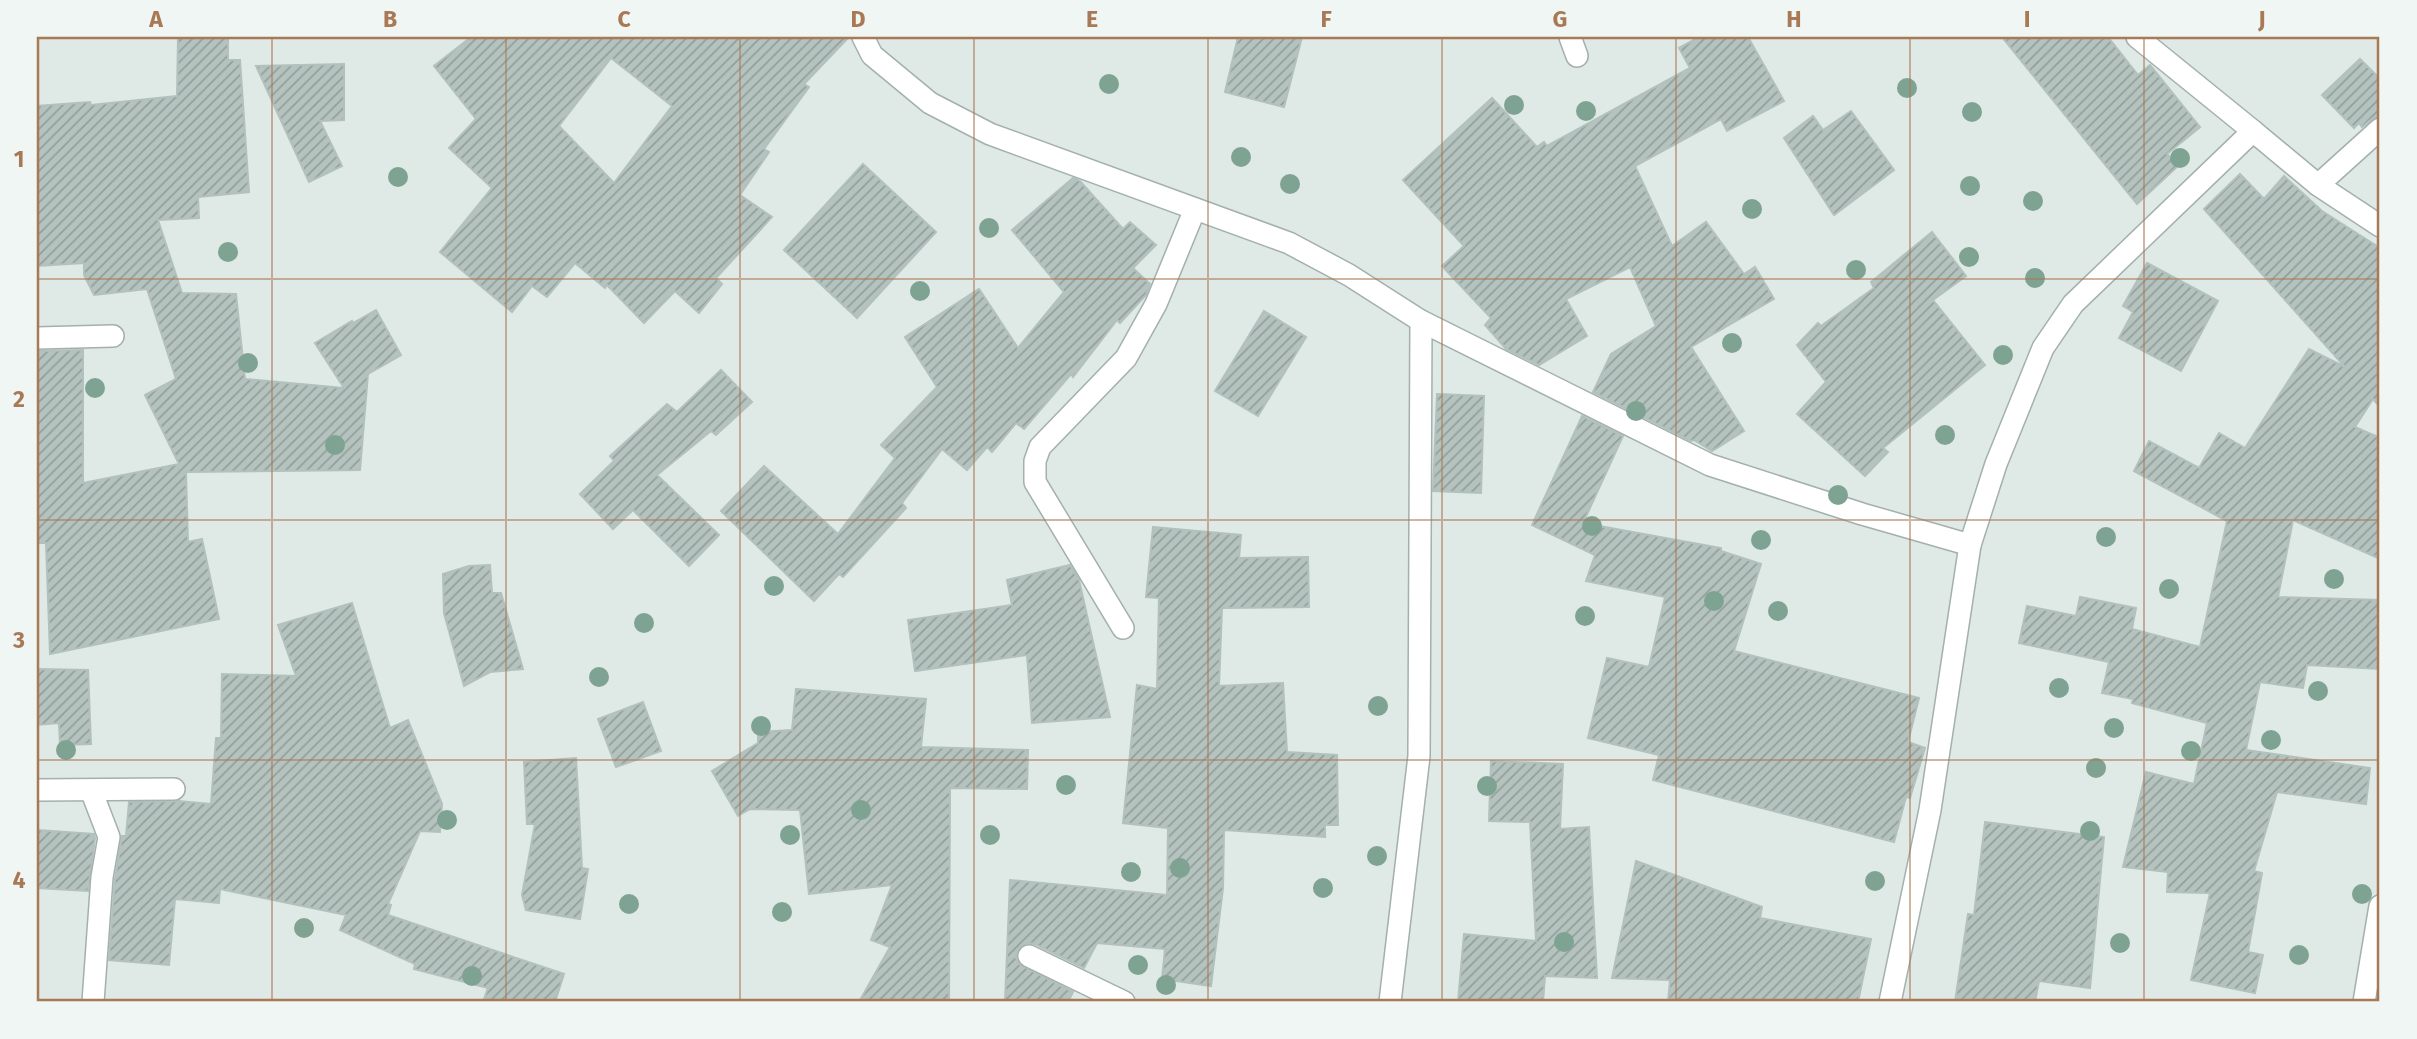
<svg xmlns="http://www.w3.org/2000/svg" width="2417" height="1039" font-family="'Fira Sans',sans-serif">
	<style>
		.building { fill: url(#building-hatch); stroke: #b2c1bd; stroke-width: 2; fill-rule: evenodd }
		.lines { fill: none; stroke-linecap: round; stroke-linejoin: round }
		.minor-casing { stroke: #a3b0ad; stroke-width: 24 }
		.minor { stroke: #fff; stroke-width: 21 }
		.tree { fill: #7fa392 }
		.grid { fill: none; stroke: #a97854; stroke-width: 2; stroke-opacity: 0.55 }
		.neatline { fill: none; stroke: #a97854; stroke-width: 2.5 }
		.grid-label { font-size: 23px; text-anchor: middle; font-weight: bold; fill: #a97854 }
	</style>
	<defs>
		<pattern id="building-hatch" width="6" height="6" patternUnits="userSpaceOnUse" patternTransform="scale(1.75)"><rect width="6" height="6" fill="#b5c3bf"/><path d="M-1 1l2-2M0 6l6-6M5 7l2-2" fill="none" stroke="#939f9c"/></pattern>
	</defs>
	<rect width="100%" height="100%" fill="#dfe9e6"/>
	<!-- building -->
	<g class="building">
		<path d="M178,37h50v23h12l9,132 -51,5 1,21 -41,2 24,73 54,1 9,85 99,9 -29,-45 37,-22 1,2 23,-13 25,45 -33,19 -8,96 -174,2 2,70 14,-3 17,80 -169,35 -4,-111h-9v-192l46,-1v133l96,-19 -34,-69 31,-16 -29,-90 -53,6 -10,-20v-12l-47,3v-160l53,-4 1,3 86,-9z"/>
		<path d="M471,37h378l-45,47 5,3 -45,62 5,3 -29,43 32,22 -56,61 6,6 -23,29 -24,-22 -31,32 -37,-38 -2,3 -30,-25 -28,34 -15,-11 -20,26 -72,-60 52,-64 -43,-40 27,-29 -42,-53zM611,58l61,48 -58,77 -55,-57z"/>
		<path d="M1238,37h64l-18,70 -59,-15z"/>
		<path d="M1699,37h49l36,64 -57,30 -6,-12 -86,47 37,80 34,-24 38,52 11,-7 19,32 -83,48 53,84 -32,20 -18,-11 -3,1 -98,-49 18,-38 45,-28 -26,-59 -64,32 21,37 -48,29 -33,-16 -21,-24 6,-7 -49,-52 22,-20 -61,-66 89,-82 45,49 7,-5 3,4 143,-78 -11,-20z"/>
		<path d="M2002,37h106l30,38 12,-10 50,62 -33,27 11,12 -41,38z"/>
		<path d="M2360,59l20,20v37l-8,3 -10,8 -3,-4 -5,5 -32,-33z"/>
		<path d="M344,64v56l-24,1 22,45 -33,16 -53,-116z"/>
		<path d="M1851,111l43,59 -60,45 -50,-77 29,-22 10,14z"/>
		<path d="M863,164l73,68 -79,86 -73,-68z"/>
		<path d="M2240,174l24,25 20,-23 38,35 58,37v159l-7,-8 -18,28 25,11v121l-87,-39 -15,77 102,3v69l-73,-4 -4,23 -43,-6 -14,68 124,18 -4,36 -89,-12 -23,79 8,2 -14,79 15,3 -8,38 -64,-13 19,-87 -43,-1 1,-20 -45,-5 23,-95 48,12 13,-61 -75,-20 1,-4 -31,-6 7,-31 -90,-19 8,-37 49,10 4,-19 56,11 -4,21 68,18 27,-126 -93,-50 15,-30 50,27 20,-35 26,15 64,-99 36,18 -141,-158z"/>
		<path d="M1073,178l7,3 43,48 7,-7 26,23 -23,23 17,16 -4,11 -26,28 -3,-3 -44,57 -2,-3 -47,55 -8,-6 -24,29 -5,-5 -20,23 -25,-21 -40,54 4,5 -63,69 -4,-3 -25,27 -93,-90 43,-45 74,68 57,-76 -14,-13 56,-58 -32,-50 74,-48 39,59 46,-56 -52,-62z"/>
		<path d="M1932,232l34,44 -33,24 52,65 -102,83 5,4 -23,24 -68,-62 29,-32 -29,-37 21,-22 3,3 53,-38 -3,-6z"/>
		<path d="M2147,263l71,38 -37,70 -62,-33 14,-26 -10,-6z"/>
		<path d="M1264,311l42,26 -48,79 -43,-25z"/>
		<path d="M721,370l31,32 -36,33 -5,-4 -54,44 62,60 -30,31 -56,-56 -20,19 -33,-35 34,-33 -4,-5 57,-52 10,8z"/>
		<path d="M1437,394l47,2 -3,97 -48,-2z"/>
		<path d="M1582,416l41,20 -40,87 138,25v3l40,13 -27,87 185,47 -11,44 17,6 -15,50 -4,-1 -12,45 -241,-62 6,-25 -71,-17 19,-80 42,9 16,-70 -79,-16 9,-26 -63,-30z"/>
		<path d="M1153,527l88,8 -2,23 69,-1 1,50 -87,1 -3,78 64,-3 4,69 50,3 1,70h-13v12l-101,-7 -1,58 -12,98 -49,-7 3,-30 -68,-6 -13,25 -49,-24 -8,-1 -6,3 -4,5 -1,7 3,6 54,28 -5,10h-63l5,-122 157,15 1,-67 -45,-5 14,-138 20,4 2,-91 -13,-1z"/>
		<path d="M490,565l2,28h9l22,76 -33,3 -26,14 -20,-73 -1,-39 26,-8z"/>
		<path d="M1070,565l9,15 31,137 -78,6 -5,-68 -112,16 -7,-51 104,-15 -5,-25z"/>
		<path d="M352,603l38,125 18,-8 34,84 -2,28 -20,-1 -32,73 3,1 -3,10 176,59 -9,28h-72l5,-14 -74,-19 1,-5 -75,-34 6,-15 -126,-26 -1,14 -44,-4 -6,66 -60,-5 6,-81 7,-43h4l3,-34 49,-1 33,3 5,-66h5l1,-64 74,2 -18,-51z"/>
		<path d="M37,669l51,1 3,74 -31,1 -1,-22 -22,2z"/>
		<path d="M796,689l130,10 -5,48 107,3 -1,39 -77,-1 -1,214h-90l31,-55 -19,-7 21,-55 -83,9 -9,-84 -50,-1 -12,7 -26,-45 46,-28v-11l34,-2z"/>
		<path d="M643,702l18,49 -45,16 -18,-48z"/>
		<path d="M576,758l6,110 6,1 -8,50 -54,-9 -4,-15 13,-71h-8l-3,-62z"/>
		<path d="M1491,761l72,3 -3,65 29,-2 8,151 -52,-2 -2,26h-85l6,-68 72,7 -6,-119 -41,-1z"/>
		<path d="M1985,822l119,15 -14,151 -51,-7 -4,21h-80l13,-88 6,1z"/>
		<path d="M37,830l57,4 1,4 -7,53 -51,-3z"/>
		<path d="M1636,861l126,46 -2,11 111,21 -13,63h-190l2,-22 -58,-2z"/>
	</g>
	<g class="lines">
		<!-- minor casing -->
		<g class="minor-casing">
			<g id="minor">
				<path d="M863,37l9,18 58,48 60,31 299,109 60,32 72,46 289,144 152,49 108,31 -40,265 -40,192"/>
				<path d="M1570,37l7,19"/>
				<path d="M2137,37l116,94"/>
				<path d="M2318,185l62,-56"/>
				<path d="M37,338l76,-2"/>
				<path d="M1970,545l26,-81 47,-116 30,-44 180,-173 65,54 62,41"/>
				<path d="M1123,628l-88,-146v-21l5,-14 86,-89 30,-54 39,-95"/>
				<path d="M37,790l137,-1"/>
				<path d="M91,790l18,47 -7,40 -9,125"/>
				<path d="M1029,956l95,46"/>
				<path d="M1390,1002l29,-246 2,-435"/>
				<path d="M2364,1002l16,-96"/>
			</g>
		</g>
		<!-- minor -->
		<use href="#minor" class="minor"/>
	</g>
	<!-- trees -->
	<g class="tree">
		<circle cx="1109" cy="84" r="10"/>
		<circle cx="1907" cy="88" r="10"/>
		<circle cx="1514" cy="105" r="10"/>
		<circle cx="1586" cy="111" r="10"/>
		<circle cx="1972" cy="112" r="10"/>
		<circle cx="1241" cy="157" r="10"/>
		<circle cx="2180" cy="158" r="10"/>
		<circle cx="398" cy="177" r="10"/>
		<circle cx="1290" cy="184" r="10"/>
		<circle cx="1970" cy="186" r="10"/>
		<circle cx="2033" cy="201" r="10"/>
		<circle cx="1752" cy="209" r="10"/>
		<circle cx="989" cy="228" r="10"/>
		<circle cx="228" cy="252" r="10"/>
		<circle cx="1969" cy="257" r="10"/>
		<circle cx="1856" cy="270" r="10"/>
		<circle cx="2035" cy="278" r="10"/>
		<circle cx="920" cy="291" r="10"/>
		<circle cx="1732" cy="343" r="10"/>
		<circle cx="2003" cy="355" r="10"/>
		<circle cx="248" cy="363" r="10"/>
		<circle cx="95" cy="388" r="10"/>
		<circle cx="1636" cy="411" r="10"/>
		<circle cx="1945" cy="435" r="10"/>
		<circle cx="335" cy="445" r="10"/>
		<circle cx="1838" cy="495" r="10"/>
		<circle cx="1592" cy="526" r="10"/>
		<circle cx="2106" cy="537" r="10"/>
		<circle cx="1761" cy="540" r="10"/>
		<circle cx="2334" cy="579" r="10"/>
		<circle cx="774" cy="586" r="10"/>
		<circle cx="2169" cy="589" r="10"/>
		<circle cx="1714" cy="601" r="10"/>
		<circle cx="1778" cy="611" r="10"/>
		<circle cx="1585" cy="616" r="10"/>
		<circle cx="644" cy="623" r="10"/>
		<circle cx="599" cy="677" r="10"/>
		<circle cx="2059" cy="688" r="10"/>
		<circle cx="2318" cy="691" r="10"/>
		<circle cx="1378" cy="706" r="10"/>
		<circle cx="761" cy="726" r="10"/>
		<circle cx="2114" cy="728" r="10"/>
		<circle cx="2271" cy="740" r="10"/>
		<circle cx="66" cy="750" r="10"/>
		<circle cx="2191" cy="751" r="10"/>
		<circle cx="2096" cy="768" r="10"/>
		<circle cx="1066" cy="785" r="10"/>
		<circle cx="1487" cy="786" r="10"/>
		<circle cx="861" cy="810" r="10"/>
		<circle cx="447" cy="820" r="10"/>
		<circle cx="2090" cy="831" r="10"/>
		<circle cx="790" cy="835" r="10"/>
		<circle cx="990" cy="835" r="10"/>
		<circle cx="1377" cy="856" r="10"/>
		<circle cx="1180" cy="868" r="10"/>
		<circle cx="1131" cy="872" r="10"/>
		<circle cx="1875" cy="881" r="10"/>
		<circle cx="1323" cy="888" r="10"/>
		<circle cx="2362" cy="894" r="10"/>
		<circle cx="629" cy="904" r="10"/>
		<circle cx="782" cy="912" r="10"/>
		<circle cx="304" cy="928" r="10"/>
		<circle cx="1564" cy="942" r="10"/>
		<circle cx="2120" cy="943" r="10"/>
		<circle cx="2299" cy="955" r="10"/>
		<circle cx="1138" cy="965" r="10"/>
		<circle cx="472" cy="976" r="10"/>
		<circle cx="1166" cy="985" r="10"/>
	</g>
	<!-- grid -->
	<path class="grid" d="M272,37v965M506,37v965M740,37v965M974,37v965M1208,37v965M1442,37v965M1676,37v965M1910,37v965M2144,37v965M37,279h2343M37,520h2343M37,760h2343"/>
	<!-- border -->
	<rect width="2417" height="1039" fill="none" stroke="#eff6f3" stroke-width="77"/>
	<rect x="38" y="38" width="2340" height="962" class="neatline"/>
	<g class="grid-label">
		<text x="156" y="27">A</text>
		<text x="390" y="27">B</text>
		<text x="624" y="27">C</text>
		<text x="858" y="27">D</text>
		<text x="1092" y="27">E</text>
		<text x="1326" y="27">F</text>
		<text x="1560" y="27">G</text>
		<text x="1794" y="27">H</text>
		<text x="2027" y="27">I</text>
		<text x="2262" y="27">J</text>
		<text x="19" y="167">1</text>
		<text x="19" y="407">2</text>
		<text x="19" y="648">3</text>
		<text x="19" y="888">4</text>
	</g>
</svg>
